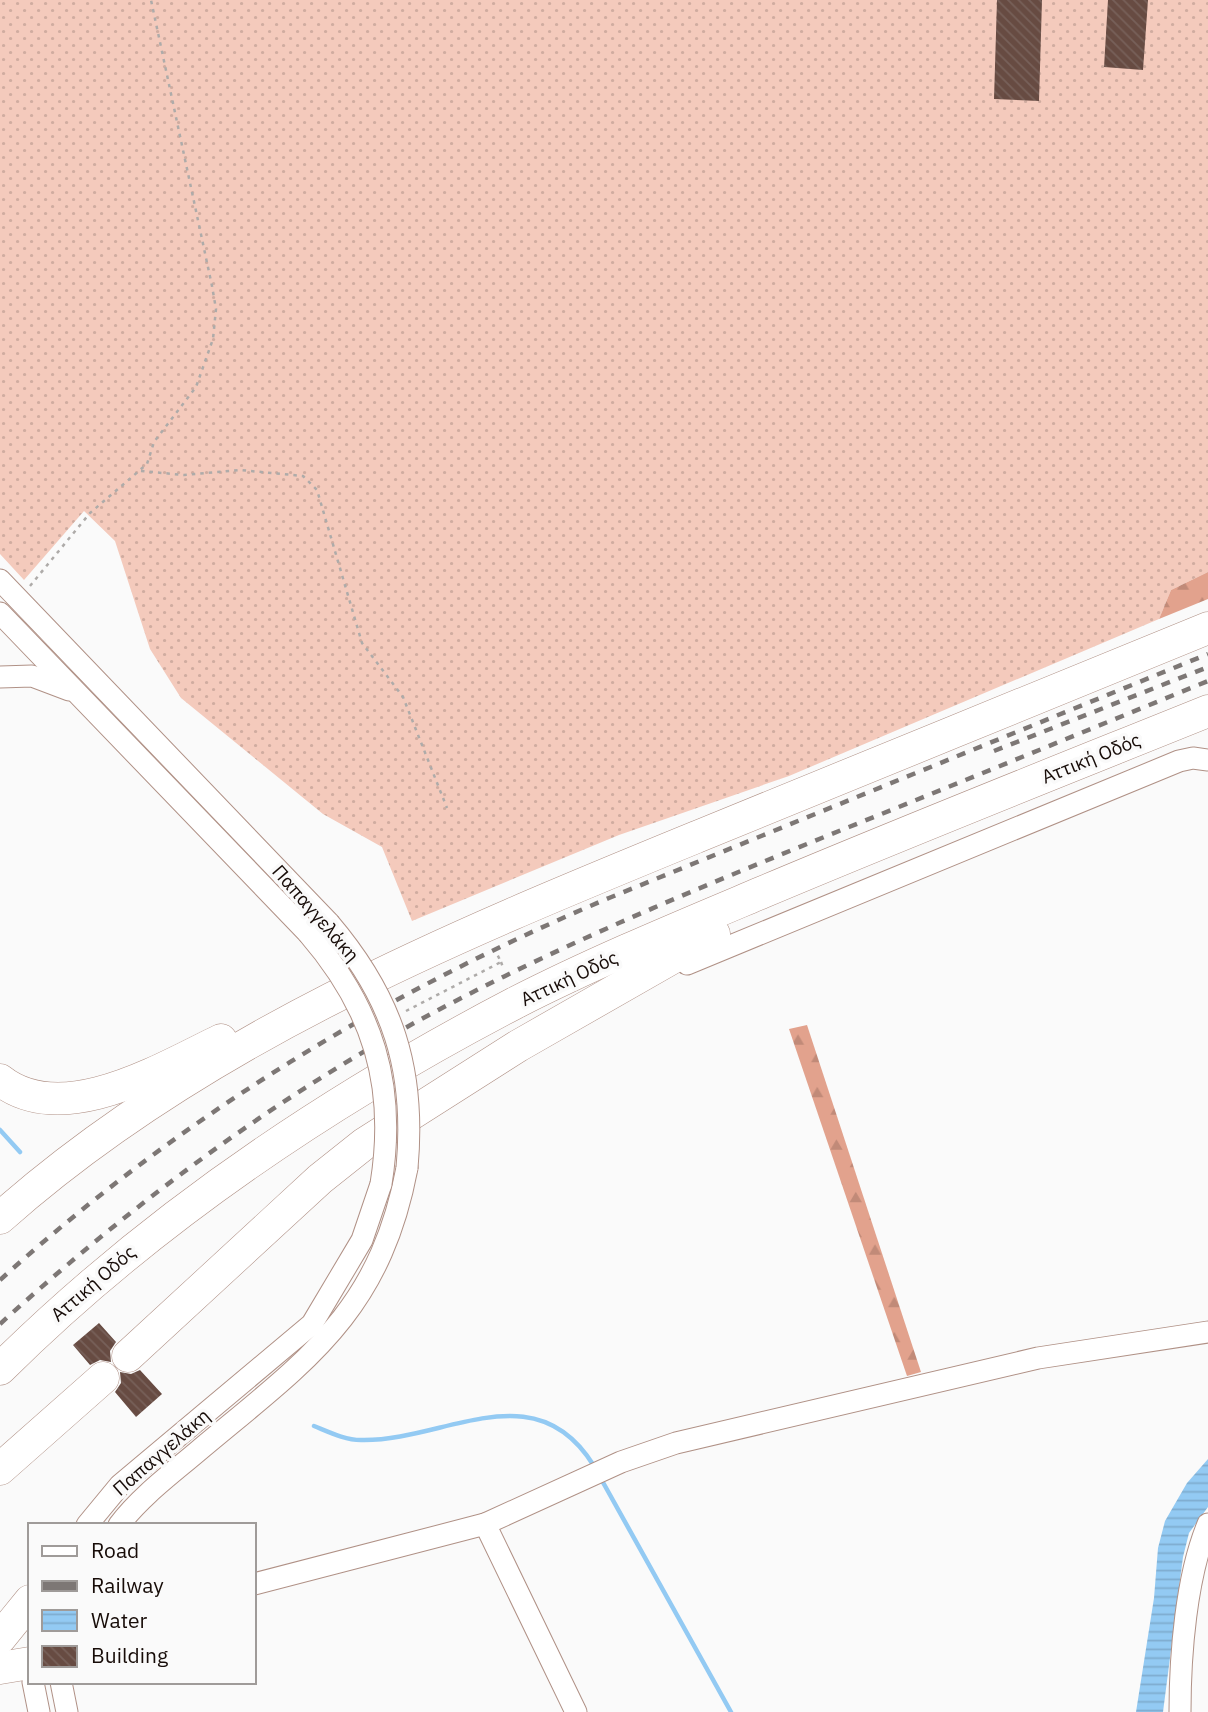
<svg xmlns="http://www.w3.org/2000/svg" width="1208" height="1712" font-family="'IBM Plex Sans',sans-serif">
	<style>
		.grass { fill: url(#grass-dots) }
		.forest { fill: url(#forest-firs) }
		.water { fill: url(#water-rules) }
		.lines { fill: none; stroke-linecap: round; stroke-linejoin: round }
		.stream { stroke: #93caf3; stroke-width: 4.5 }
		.building { fill: url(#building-back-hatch) }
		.minor-casing { stroke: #b09186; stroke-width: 23 }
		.highway-casing { stroke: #b09186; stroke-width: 33 }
		.path { stroke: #aeaba9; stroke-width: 2.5; stroke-dasharray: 3.5 5; stroke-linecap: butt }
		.minor { stroke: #fff; stroke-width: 21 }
		.highway { stroke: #fff; stroke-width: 32 }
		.rail { stroke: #7d7775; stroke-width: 4.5; stroke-dasharray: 9 9; stroke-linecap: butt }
		.minor-bridge-casing { stroke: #b09186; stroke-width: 23; stroke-linecap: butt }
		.minor-bridge { stroke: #fff; stroke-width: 21 }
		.labels { text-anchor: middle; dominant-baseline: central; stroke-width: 7; stroke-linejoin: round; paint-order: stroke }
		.street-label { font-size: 19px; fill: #170c08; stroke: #fafafa }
	</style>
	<defs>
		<pattern id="grass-dots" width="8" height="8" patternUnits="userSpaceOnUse" patternTransform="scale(1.75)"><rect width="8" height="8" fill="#f4cabc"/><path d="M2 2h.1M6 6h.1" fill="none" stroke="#d0aca0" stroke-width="1.8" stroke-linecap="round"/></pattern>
		<pattern id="forest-firs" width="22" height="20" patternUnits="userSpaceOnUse" patternTransform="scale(1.75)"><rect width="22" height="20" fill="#e2a28d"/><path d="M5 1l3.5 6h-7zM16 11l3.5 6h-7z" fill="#c18a78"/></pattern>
		<pattern id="water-rules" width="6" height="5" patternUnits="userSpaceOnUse" patternTransform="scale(1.75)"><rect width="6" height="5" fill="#93caf3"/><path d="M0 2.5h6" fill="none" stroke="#7eaccf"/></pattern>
		<pattern id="building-back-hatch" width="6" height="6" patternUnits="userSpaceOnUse" patternTransform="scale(1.75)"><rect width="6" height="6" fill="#674b42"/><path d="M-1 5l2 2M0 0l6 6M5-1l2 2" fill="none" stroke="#776059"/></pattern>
	</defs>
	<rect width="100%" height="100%" fill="#fafafa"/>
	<!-- grass -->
	<path class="grass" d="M0,0h1208v572l-37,18 -12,29 -370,157 -170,59 -207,86 -30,-74 -59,-33 -142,-116 -31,-49 -35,-108 -31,-30 -60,69 -24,-26z"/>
	<!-- forest -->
	<g class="forest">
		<path d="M1208,572v27l-49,20 12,-29z"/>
		<path d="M807,1025l114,347 -14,4 -118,-347z"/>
	</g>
	<!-- water -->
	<path class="water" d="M1208,1459v48l-19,26 -6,24 -20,155h-27l18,-114 4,-50 7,-27 22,-38z"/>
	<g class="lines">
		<!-- stream -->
		<g class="stream">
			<path d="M0,1130l20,22"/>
			<path d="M314,1426c15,6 31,14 47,14 83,2 174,-70 233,26"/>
			<path d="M600,1477l131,235"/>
		</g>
	</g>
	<!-- building -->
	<g class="building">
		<path d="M997,0h45l-3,101 -45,-2z"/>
		<path d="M1108,0h40l-5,70 -39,-3z"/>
		<path d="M99,1323l17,19 -6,9 1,11 -11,-2 -10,5 -17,-20z"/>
		<path d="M140,1370l22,24 -26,23 -21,-25 6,-9 -1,-11 11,2z"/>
	</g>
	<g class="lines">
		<!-- minor casing -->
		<g class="minor-casing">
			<g id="minor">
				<path d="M0,580l329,343"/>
				<path d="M0,613l308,320"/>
				<path d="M0,677l32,-1 37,14"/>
				<path d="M687,964l492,-203 14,-3 15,2"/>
				<path d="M87,1525l33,-40 192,-161 50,-84 19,-56"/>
				<path d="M119,1525c21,-28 52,-51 78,-73 107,-90 182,-137 210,-284"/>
				<path d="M254,1584l231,-60"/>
				<path d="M33,1682l6,30"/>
				<path d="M61,1682l6,30"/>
				<path d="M576,1712l-91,-188 136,-62 55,-19 362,-85 170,-26"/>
				<path d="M1180,1712c0,-57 6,-135 28,-188"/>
			</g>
		</g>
		<!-- highway casing -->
		<g class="highway-casing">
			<g id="highway">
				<path d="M0,1080c62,49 161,-11 221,-40"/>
				<path d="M0,1218c200,-178 455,-282 699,-382 170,-69 339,-139 509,-208"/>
				<path d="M128,1356l192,-177 44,-35 154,-98 196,-112"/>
				<path d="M0,1369c151,-150 327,-268 515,-366 80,-41 165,-76 248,-111 147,-62 296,-121 445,-181"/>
				<path d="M0,1469l103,-91"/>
				<path d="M0,1638l30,-37"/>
				<path d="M0,1668l30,-5"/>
			</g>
		</g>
		<!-- path -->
		<g class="path">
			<path d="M141,471l43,4 56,-5 63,6 14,14 45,153 41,54 44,111"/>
			<path d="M30,586l60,-73 57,-49 7,-22 42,-55 17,-48 3,-30 -4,-23 -61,-286"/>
			<path d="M501,962l3,8"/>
			<path d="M406,1011l95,-49 -4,-8"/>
		</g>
		<!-- minor -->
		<use href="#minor" class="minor"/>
		<!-- highway -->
		<use href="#highway" class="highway"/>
		<!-- rail -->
		<g class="rail">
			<path d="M994,751l214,-84"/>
			<path d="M0,1280c180,-163 386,-288 609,-382l599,-244"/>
			<path d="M0,1324c120,-109 249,-207 389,-287 147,-83 304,-147 460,-210 120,-48 239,-97 359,-146"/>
		</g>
		<!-- minor-bridge casing -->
		<g class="minor-bridge-casing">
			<g id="minor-bridge">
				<path d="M329,923c64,75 87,147 78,245"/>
				<path d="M308,933c65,75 89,152 73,251"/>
			</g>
		</g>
		<!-- minor-bridge -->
		<use href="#minor-bridge" class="minor-bridge"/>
	</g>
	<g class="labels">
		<!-- street labels -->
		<g class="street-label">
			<text transform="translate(1091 758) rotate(-22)">Αττική Οδός</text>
			<text transform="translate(316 913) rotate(49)">Παπαγγελάκη</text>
			<text transform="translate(569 978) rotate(-25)">Αττική Οδός</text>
			<text transform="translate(93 1283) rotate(-41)">Αττική Οδός</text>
			<text transform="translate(161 1452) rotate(-41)">Παπαγγελάκη</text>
		</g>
	</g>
	<!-- legend -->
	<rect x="28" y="1523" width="228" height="161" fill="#fafafa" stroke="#9f9b99" stroke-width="2"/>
	<rect x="42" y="1546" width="35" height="10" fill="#ffffff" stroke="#9f9b99" stroke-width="2"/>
	<text x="91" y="1558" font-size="21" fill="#170c08">Road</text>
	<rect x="42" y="1581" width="35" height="10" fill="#7d7775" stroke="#9f9b99" stroke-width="2"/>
	<text x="91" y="1593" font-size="21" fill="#170c08">Railway</text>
	<rect x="42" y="1610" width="35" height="21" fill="url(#water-rules)" stroke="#9f9b99" stroke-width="2"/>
	<text x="91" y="1628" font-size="21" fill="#170c08">Water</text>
	<rect x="42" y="1646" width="35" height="21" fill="url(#building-back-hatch)" stroke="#9f9b99" stroke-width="2"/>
	<text x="91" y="1663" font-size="21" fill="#170c08">Building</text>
</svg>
